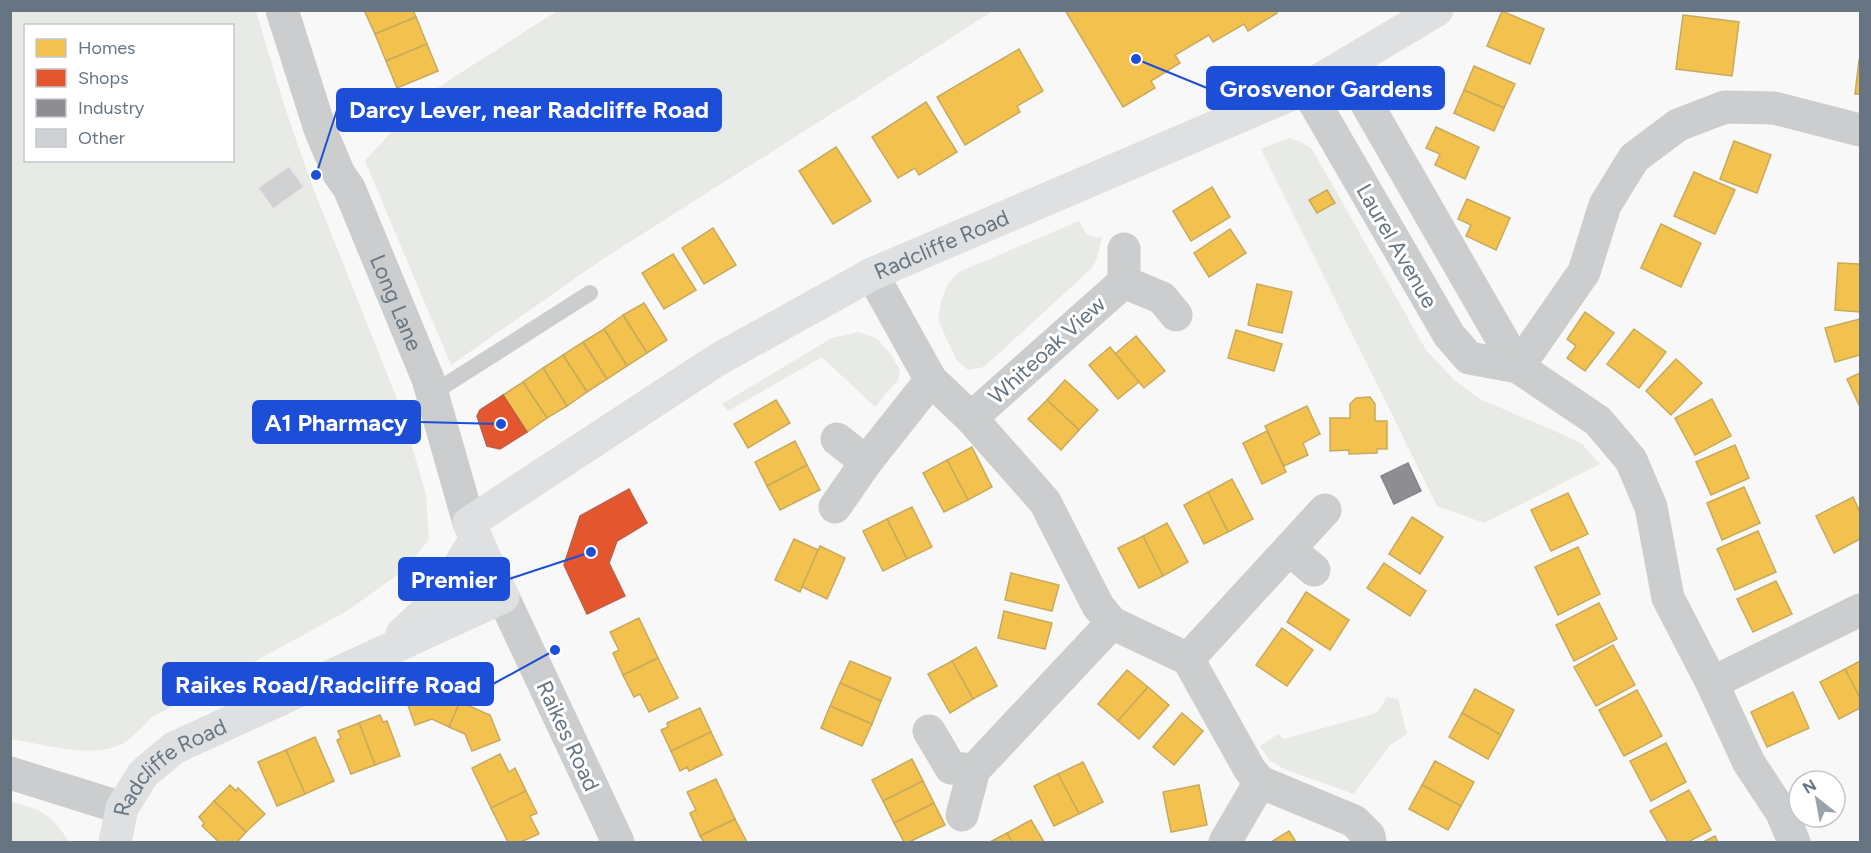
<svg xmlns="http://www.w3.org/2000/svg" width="1871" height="853" font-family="Figtree,sans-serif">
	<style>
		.green { fill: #e7eae5; fill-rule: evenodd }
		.homes { fill: #f2c14e; stroke: #c8aa5d; stroke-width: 1.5 }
		.shops { fill: #e4572e; stroke: #be6047; stroke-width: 1.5 }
		.industry { fill: #8d8d92; stroke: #81868d; stroke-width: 1.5 }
		.building { fill: #d0d1d2; stroke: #e8e8e8; stroke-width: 1.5 }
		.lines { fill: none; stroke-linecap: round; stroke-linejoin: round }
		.service { stroke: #cbcdce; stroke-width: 16 }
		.minor { stroke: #cbcdce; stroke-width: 33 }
		.tertiary { stroke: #cbcdce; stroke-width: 33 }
		.secondary { stroke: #dfe0e1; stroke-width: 33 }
		.labels { text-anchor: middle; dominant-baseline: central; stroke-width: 6; stroke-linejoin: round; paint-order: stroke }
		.street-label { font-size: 22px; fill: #667581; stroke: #fff }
		.leader { fill: none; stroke: #1d4ed8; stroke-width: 2 }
		.callout-dot { fill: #1d4ed8; stroke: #fff; stroke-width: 2 }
		.callout { fill: #1d4ed8; stroke: #1d4ed8; stroke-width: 2 }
		.callout-label { font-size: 24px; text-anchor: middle; font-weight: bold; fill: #fff }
	</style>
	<rect width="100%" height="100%" fill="#f8f8f8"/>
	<!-- green -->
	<g class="green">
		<path d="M10,11h246l29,97 27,77 89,224 25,85 3,45 -22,29 -60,43 -196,107c-8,8 -16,17 -24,23 -29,20 -85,3 -116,-2zM26,26h206v134h-206z"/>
		<path d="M557,11l1,-1 435,1 -390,248 -152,106 -86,-204 58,-64z"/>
		<path d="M1289,138l12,4 11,7 114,201 28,30 28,20 75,32 25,12 18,20 -116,59 -47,-17 -176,-357z"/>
		<path d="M1079,221l8,14 15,3 -5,20 -5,10 -108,99 -16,3 -12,-11 -18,-39 3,-19 7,-17 11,-12z"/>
		<path d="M859,332l18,7 13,14 10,17 -2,10 -23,27 -53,-50 -94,54 -6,-7 110,-66z"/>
		<path d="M1387,697l11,2 9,35 -17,11 -36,49 -70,-25 -14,-8 -10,-15 18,-12 6,5 93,-26z"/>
		<path d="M10,801c32,9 41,13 59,41h-58z"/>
	</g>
	<!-- homes -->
	<g class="homes">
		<path d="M364,10h49l3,7 -41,17z"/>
		<path d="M1065,10h210l2,3 -29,18 -4,-7 -31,18 -4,-7 -34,20 5,8 -29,18 4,7 -32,19z"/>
		<path d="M1502,11l42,18 -14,35 -43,-18z"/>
		<path d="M1683,15l56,7 -7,54 -56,-7z"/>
		<path d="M416,17l11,27 -41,17 -11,-27z"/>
		<path d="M427,44l11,27 -41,17 -11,-27z"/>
		<path d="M1019,49l24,42 -26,15 3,6 -55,33 -28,-48z"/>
		<path d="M1859,60h1v34h-5z"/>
		<path d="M1474,66l41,18 -11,24 -40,-18z"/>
		<path d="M1464,90l40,18 -10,23 -40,-18z"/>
		<path d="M926,102l31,50 -38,23 -4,-7 -17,10 -26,-41z"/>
		<path d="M1436,127l43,20 -14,32 -30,-14 5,-11 -14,-6z"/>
		<path d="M1734,141l37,14 -14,38 -37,-14z"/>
		<path d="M836,147l35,54 -38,23 -34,-53z"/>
		<path d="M1694,172l41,18 -20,44 -41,-18z"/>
		<path d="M1212,187l18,30 -39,24 -18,-30z"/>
		<path d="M1327,190l8,13 -18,10 -8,-13z"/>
		<path d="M1467,199l43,19 -14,32 -30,-14 5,-11 -13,-6z"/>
		<path d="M1661,224l40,19 -20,44 -40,-19z"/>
		<path d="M713,228l23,37 -32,19 -22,-36z"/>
		<path d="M1230,229l16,24 -37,24 -15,-24z"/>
		<path d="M673,254l23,36 -32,19 -22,-36z"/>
		<path d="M1838,263l22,1v48l-25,-2z"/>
		<path d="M1257,284l35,8 -10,41 -34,-8z"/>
		<path d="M644,303l23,37 -20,13 -24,-38z"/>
		<path d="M1585,312l29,21 -29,38 -18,-13 9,-12 -9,-7z"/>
		<path d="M623,315l24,38 -20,13 -23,-37z"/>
		<path d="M1860,319v36l-25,7 -10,-34z"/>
		<path d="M604,329l23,37 -20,13 -24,-37z"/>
		<path d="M1634,329l32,23 -27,36 -32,-24z"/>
		<path d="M1236,330l46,14 -8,27 -46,-13z"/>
		<path d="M1136,336l29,35 -21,17 -29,-34z"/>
		<path d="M583,342l24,37 -20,13 -24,-37z"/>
		<path d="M1110,347l29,35 -21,17 -29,-34z"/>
		<path d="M563,355l24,37 -20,14 -24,-38z"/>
		<path d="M1676,359l26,24 -31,32 -25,-24z"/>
		<path d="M543,368l24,38 -20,12 -24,-36z"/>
		<path d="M1860,373v34l-13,-28z"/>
		<path d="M1065,380l33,30 -19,20 -32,-30z"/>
		<path d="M523,382l24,36 -20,14 -24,-37z"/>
		<path d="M1370,397l5,7v17h12v28h-10v4l-28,1v-4l-19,1v-33h20v-14l6,-6z"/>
		<path d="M1712,399l19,37 -36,19 -20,-37z"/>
		<path d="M776,400l14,23 -42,25 -14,-24z"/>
		<path d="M1047,400l32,30 -18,20 -33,-31z"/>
		<path d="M1307,406l13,28 -17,9 5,12 -24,11 -19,-40z"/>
		<path d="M1267,431l19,41 -24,12 -19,-41z"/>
		<path d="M795,441l12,24 -40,21 -12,-24z"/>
		<path d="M1735,445l14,33 -38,17 -15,-33z"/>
		<path d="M972,447l20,40 -24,13 -21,-40z"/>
		<path d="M947,460l21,40 -24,12 -21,-39z"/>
		<path d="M807,465l13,25 -40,20 -13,-24z"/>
		<path d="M1232,479l21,40 -25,13 -20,-40z"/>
		<path d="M1744,487l16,36 -38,17 -15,-37z"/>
		<path d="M1208,492l20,40 -24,12 -20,-39z"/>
		<path d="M1568,493l20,41 -37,17 -20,-41z"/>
		<path d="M1853,497l7,15v27l-26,14 -18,-37z"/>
		<path d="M912,507l20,40 -25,12 -20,-40z"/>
		<path d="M1412,517l31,20 -23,37 -31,-20z"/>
		<path d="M887,519l20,40 -24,12 -20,-40z"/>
		<path d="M1167,523l21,39 -25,14 -20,-40z"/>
		<path d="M1758,531l18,41 -41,18 -18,-41z"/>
		<path d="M1143,536l20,40 -24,12 -21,-40z"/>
		<path d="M794,539l24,11 -18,42 -25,-12z"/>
		<path d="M820,546l25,12 -18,41 -25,-12z"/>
		<path d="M1578,547l22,47 -42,21 -23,-48z"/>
		<path d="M1384,563l42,28 -16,25 -43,-28z"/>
		<path d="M1011,573l48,12 -7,26 -47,-11z"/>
		<path d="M1776,581l16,33 -39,18 -16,-33z"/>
		<path d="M1306,592l43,28 -19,30 -43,-28z"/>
		<path d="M1599,603l18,36 -43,22 -18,-36z"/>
		<path d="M1004,611l48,12 -7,26 -47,-11z"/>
		<path d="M639,618l19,40 -35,17 -10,-22 6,-3 -9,-18z"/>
		<path d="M1282,628l31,22 -26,36 -31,-21z"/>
		<path d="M1613,645l22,40 -39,21 -22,-39z"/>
		<path d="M976,647l21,39 -24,13 -21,-38z"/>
		<path d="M658,658l20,40 -29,14 -9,-18 -6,3 -11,-22z"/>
		<path d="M850,661l41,17 -10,23 -41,-18z"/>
		<path d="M952,661l21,38 -23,14 -22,-39z"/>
		<path d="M1860,661v37l-15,-29z"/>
		<path d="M1845,669l15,29v10l-21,11 -19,-37z"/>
		<path d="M1127,670l21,17 -30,34 -20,-17z"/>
		<path d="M840,683l41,18 -9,23 -42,-18z"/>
		<path d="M1148,687l21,18 -30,34 -21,-18z"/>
		<path d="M430,689l30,13 -11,25 -17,-8 -17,6 -10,-28z"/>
		<path d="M1475,689l39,21 -13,25 -39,-22z"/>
		<path d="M1637,690l25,46 -38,20 -25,-46z"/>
		<path d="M1793,692l16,36 -42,19 -16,-35z"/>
		<path d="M460,702l30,13 10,25 -28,11 -7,-17 -16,-7z"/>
		<path d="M830,706l42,18 -10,22 -41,-18z"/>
		<path d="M700,708l11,24 -40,19 -10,-21 7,-3 -1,-4z"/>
		<path d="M1182,713l21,18 -29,34 -21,-18z"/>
		<path d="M1462,713l39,22 -13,24 -39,-22z"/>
		<path d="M380,715l3,7 4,-1 13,35 -25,9 -16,-42z"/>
		<path d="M359,723l16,42 -24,9 -14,-34 4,-2 -3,-7z"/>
		<path d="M711,732l11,23 -33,16 -2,-4 -7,4 -9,-20z"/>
		<path d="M315,737l19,44 -29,13 -19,-44z"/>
		<path d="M1666,743l20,39 -35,19 -21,-40z"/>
		<path d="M286,750l19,44 -28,12 -19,-44z"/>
		<path d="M500,754l9,18 6,-4 11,23 -35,17 -19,-40z"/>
		<path d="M912,759l11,22 -40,20 -11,-21z"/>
		<path d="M1435,761l39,21 -13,24 -39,-21z"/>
		<path d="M1083,762l20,40 -24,12 -21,-40z"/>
		<path d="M1058,774l21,40 -25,12 -20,-40z"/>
		<path d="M716,779l19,40 -35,17 -10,-23 6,-3 -9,-18z"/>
		<path d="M923,781l11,22 -40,20 -11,-22z"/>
		<path d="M230,785l6,6 2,-3 27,26 -19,18 -32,-31z"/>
		<path d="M1199,785l8,40 -36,7 -8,-40z"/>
		<path d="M1422,785l39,21 -13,24 -39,-21z"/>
		<path d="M1689,790l22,40 -23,12h-20l-18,-31z"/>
		<path d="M526,791l11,22 -7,3 9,18 -18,8h-13l-17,-34z"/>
		<path d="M214,801l32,31 -9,10h-18l-17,-16 2,-3 -5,-6z"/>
		<path d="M934,803l11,22 -36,17h-5l-10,-19z"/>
		<path d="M735,819l12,23h-43l-4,-6z"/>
		<path d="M1031,820l13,22h-32l-5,-9z"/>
		<path d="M1289,831l7,11h-25z"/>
		<path d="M1007,833l5,9h-22z"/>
		<path d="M1715,836l3,6h-15z"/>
	</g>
	<!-- shops -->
	<g class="shops">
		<path d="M503,395l24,37 -27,17 -13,-3 -10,-30 3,-6z"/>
		<path d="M629,489l18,34 -30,18 -8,22 16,33 -38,18 -23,-49 16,-49z"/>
	</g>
	<!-- industry -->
	<path class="industry" d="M1408,463l13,28 -27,13 -13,-28z"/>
	<!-- building -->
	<path class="building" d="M289,166l15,21 -31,22 -15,-21z"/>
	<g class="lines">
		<!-- service -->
		<path class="service" d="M433,393l157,-100"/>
		<!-- minor -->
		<g class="minor">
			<path d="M1345,66l173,301"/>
			<path d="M1306,88l143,247 20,23 49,9 80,54 33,39 20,47 17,91 44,85 37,80 33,50 12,29"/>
			<path d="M1124,249v33l38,16 14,17"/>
			<path d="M872,274l59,106 40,38 74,84 53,104 14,17 76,36 62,111 10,12 94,39 15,15 1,6"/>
			<path d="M1518,367l66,-95 21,-67 29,-47 44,-33 47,-18 49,1 86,22"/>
			<path d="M971,418l153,-136"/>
			<path d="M837,439l29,23"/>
			<path d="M835,507l31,-45 65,-82"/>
			<path d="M1289,549l25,21"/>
			<path d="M503,597l115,245"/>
			<path d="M1188,659l137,-149"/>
			<path d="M1712,683l148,-73"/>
			<path d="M929,731l22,37 23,2"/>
			<path d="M10,773l112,35"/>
			<path d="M962,815l12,-45 138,-147"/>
			<path d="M1225,842l35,-60"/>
		</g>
		<!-- tertiary -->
		<path class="tertiary" id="s1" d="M282,10l38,119 19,45 10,14 79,191 41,144"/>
		<!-- secondary -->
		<g class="secondary">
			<path d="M402,634l31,-29 15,-20 28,-47"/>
			<path id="s2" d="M115,842l7,-34 21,-34 31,-26 329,-151 -34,-74 248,-163 155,-86 434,-186 131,-78"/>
		</g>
	</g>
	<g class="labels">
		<!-- street labels -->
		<g class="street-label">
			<text stroke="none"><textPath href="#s2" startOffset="1108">Radcliffe Road</textPath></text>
			<text transform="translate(1397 246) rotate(60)">Laurel Avenue</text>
			<text stroke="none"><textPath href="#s1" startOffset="315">Long Lane</textPath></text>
			<text transform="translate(1047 350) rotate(-42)">Whiteoak View</text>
			<text transform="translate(568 736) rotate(65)">Raikes Road</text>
			<text stroke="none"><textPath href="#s2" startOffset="99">Radcliffe Road</textPath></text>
		</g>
	</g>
	<!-- callouts -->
	<path class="leader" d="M1136 59L1207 88M316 175L337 110M501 424L420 422M591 552L509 579M555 650L493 684"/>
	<g class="callout-dot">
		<circle cx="1136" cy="59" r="6"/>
		<circle cx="316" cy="175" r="6"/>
		<circle cx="501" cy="424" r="6"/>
		<circle cx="591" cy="552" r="6"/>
		<circle cx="555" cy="650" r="6"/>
	</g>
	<g class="callout">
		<rect x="1207" y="67" width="237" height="42" rx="6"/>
		<rect x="337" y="89" width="384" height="42" rx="6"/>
		<rect x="253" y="401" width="167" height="42" rx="6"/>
		<rect x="399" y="558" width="110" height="42" rx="6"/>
		<rect x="163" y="663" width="330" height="42" rx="6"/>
	</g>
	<g class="callout-label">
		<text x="1326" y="97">Grosvenor Gardens</text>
		<text x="529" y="118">Darcy Lever, near Radcliffe Road</text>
		<text x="336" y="431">A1 Pharmacy</text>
		<text x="454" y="588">Premier</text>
		<text x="328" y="693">Raikes Road/Radcliffe Road</text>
	</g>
	<!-- border -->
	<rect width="1871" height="853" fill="none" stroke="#667581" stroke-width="24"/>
	<!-- legend -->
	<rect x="24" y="24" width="210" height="138" fill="#ffffff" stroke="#c2c8cd" stroke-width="1.5"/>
	<rect x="36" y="39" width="30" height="18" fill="#f2c14e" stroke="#c2c8cd" stroke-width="1.5"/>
	<text x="78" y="54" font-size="18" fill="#667581">Homes</text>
	<rect x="36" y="69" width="30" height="18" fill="#e4572e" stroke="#c2c8cd" stroke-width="1.5"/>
	<text x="78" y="84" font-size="18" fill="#667581">Shops</text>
	<rect x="36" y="99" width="30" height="18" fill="#8d8d92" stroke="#c2c8cd" stroke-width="1.5"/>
	<text x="78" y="114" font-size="18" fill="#667581">Industry</text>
	<rect x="36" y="129" width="30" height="18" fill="#d0d1d2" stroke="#c2c8cd" stroke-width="1.5"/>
	<text x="78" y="144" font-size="18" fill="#667581">Other</text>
	<!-- north arrow -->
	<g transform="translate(1817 799) rotate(329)"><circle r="28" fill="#ffffff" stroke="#c2c8cd" stroke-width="1.5"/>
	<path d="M0-4.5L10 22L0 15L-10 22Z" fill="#99a3ab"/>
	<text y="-9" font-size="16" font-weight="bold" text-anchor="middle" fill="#667581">N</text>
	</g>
</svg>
